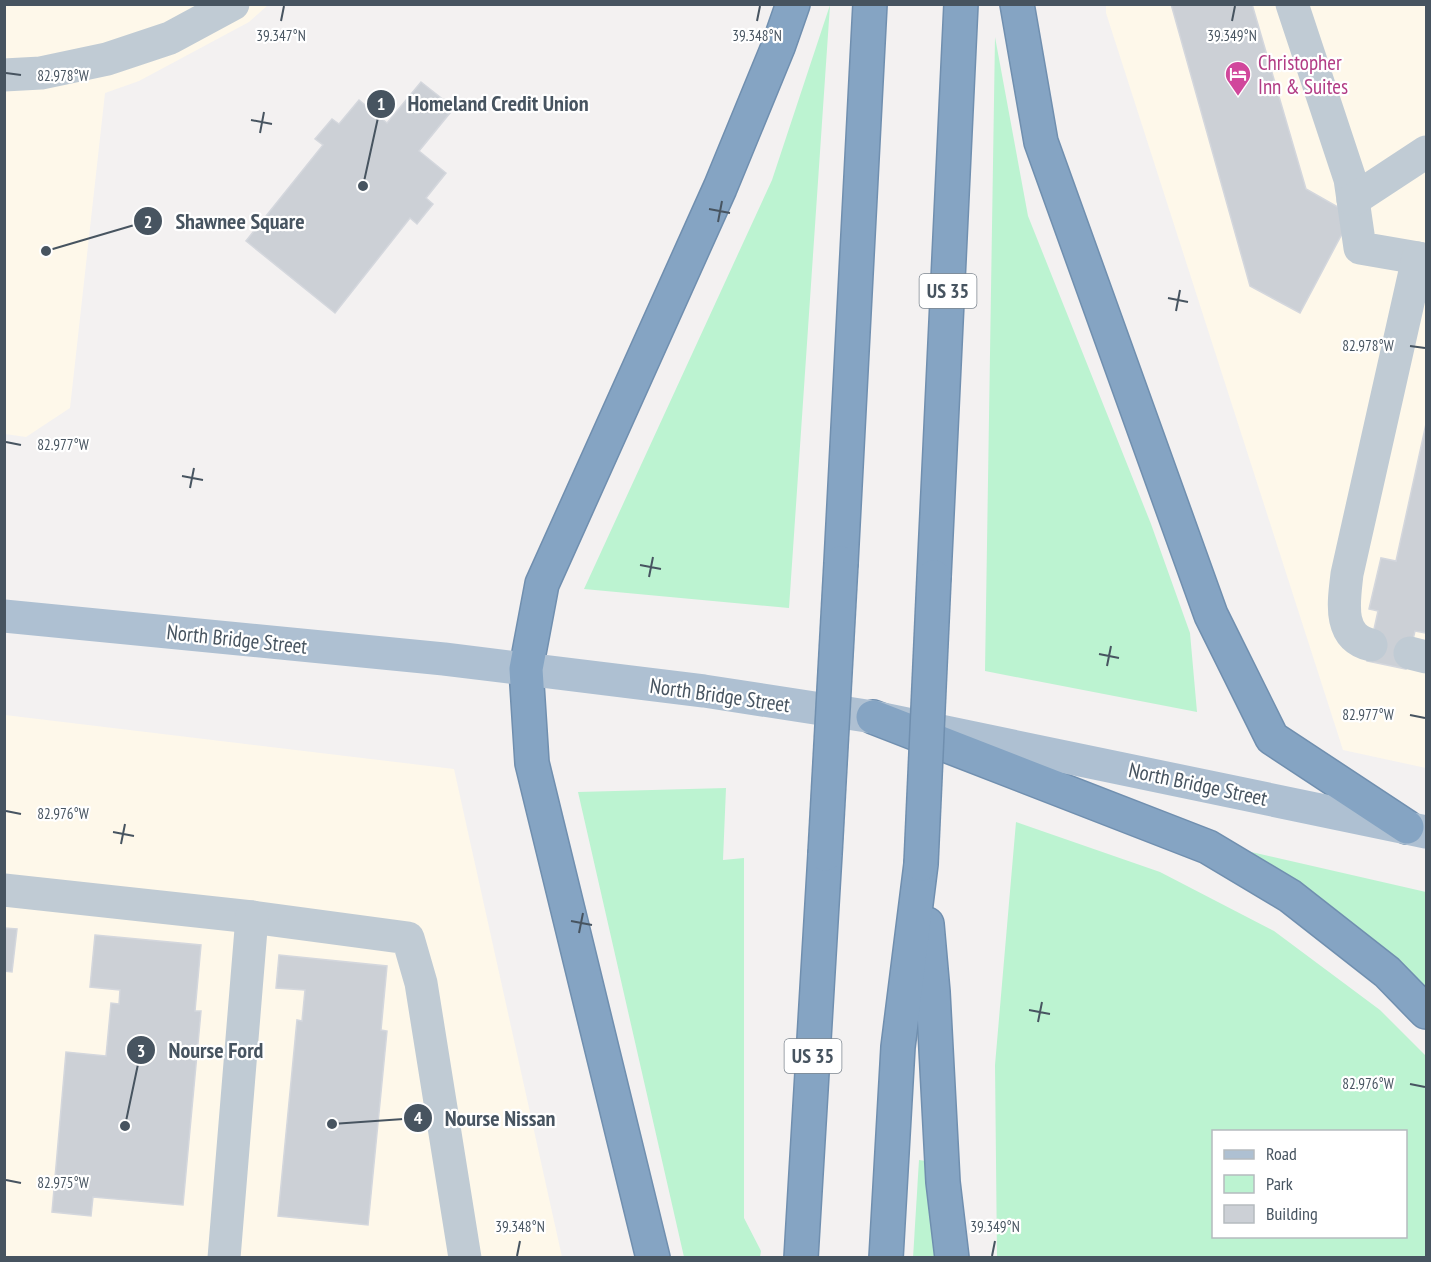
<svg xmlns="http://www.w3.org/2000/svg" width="1431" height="1262" font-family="'PT Sans Narrow',sans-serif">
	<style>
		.commercial { fill: #fef8ea }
		.green { fill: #bcf3d1; fill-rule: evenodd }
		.building { fill: #ccd0d6; stroke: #d4d7dd; stroke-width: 1.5 }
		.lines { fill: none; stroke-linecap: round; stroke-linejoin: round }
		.highway-casing { stroke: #708faf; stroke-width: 36 }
		.minor { stroke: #c0cbd4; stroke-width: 33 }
		.major { stroke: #aec0d2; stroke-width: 33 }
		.highway { stroke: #85a4c3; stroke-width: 33 }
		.highway-bridge-casing { stroke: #708faf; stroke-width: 36; stroke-linecap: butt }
		.highway-bridge { stroke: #85a4c3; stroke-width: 33 }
		.ticks { fill: none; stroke: #475460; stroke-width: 2 }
		.labels { text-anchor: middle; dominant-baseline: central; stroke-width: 4.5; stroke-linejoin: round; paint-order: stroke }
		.shield { fill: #fff; stroke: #7e8790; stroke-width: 1.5 }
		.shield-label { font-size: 20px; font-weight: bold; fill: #475460 }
		.hotel-label { font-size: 21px; fill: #b23c85; stroke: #fff; text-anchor: start }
		.street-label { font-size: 21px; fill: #475460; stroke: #fff }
		.ticks-label { font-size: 15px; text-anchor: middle; fill: #475460; stroke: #fff; stroke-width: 4.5; stroke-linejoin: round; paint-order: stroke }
		.leader { fill: none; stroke: #475460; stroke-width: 2 }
		.callout-dot { fill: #475460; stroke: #fff; stroke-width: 2 }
		.mark-label { font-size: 18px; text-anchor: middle; font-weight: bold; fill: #fff }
		.callout-label { font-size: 22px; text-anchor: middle; font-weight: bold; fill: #475460; stroke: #fff; stroke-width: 4.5; stroke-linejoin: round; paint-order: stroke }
	</style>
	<rect width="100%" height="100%" fill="#f3f1f1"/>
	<!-- commercial -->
	<g class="commercial">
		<path d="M1106,4l320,1v763l-83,-18 -237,-737z"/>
		<path d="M5,5h263l-19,17 -110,59 -34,12 -35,315 -44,29 -21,-3z"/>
		<path d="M5,715l449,54 108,488 -557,1z"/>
	</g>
	<!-- green -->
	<g class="green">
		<path d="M830,5l-41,603 -205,-19 188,-409z"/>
		<path d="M995,37l33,179 123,308 39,109 7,79 -212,-41z"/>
		<path d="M726,788l-3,72 21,-2v360l17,33 -1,6h-76l-106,-465z"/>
		<path d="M1016,822l144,50 114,59 106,79 46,46v201h-429l-2,-192zM1214,1132h192v104h-192z"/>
		<path d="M1247,851l179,41v95l-50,-46z"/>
		<path d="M919,1160l7,1 12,96 -25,1z"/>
	</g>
	<!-- building -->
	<g class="building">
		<path d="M1171,4h81l54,185 46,26 -52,98 -50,-27z"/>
		<path d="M421,82l33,26 -35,43 27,22 -20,25 7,6 -16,20 -7,-6 -75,95 -89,-72 77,-96 -8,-6 17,-20 7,5 20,-24 28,23z"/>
		<path d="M1426,424v209l-11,-2 -9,38 -39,-8 11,-50 -9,-2 12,-51 15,3z"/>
		<path d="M4,928l13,1 -5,43 -8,-1z"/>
		<path d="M95,935l106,10 -6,66h6l-18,194 -90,-8 -2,19 -39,-4 14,-160 40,4 5,-53 8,1 1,-14 -30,-3z"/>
		<path d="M279,955l108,11 -6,64 6,1 -19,194 -90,-9 19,-196 5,1 3,-31 -29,-2z"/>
	</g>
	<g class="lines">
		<!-- highway casing -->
		<g class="highway-casing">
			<g id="highway">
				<path d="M1017,4l24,138 170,473 61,123 135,89"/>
				<path d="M841,563l29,-559"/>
				<path d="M934,577l27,-573"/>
				<path d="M873,717l335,130 82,49 97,76 39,40"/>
				<path d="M927,924l6,68 10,190 9,76"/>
				<path d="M653,1258l-121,-495 -6,-94 16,-85 178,-396 58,-141 15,-43"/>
				<path d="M801,1258l24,-404"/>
				<path d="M886,1258l12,-211 23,-183"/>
			</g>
		</g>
		<!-- minor -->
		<g class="minor">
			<path d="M1292,4l58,175 10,69 58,10"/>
			<path d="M4,75l37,-2 66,-14 63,-21 63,-34"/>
			<path d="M1353,200l73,-48"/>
			<path d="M1371,645c-34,-8 -27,-44 -24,-71l71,-316 8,2"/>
			<path d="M1410,653l16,4"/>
			<path d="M4,890l248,27 156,21 13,45 44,275"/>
			<path d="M224,1258l28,-341"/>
		</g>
		<!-- major -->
		<path class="major" d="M4,616l440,43 260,32 169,26 553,115"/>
		<!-- highway -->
		<use href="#highway" class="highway"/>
		<!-- highway-bridge casing -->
		<g class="highway-bridge-casing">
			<g id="highway-bridge">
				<path d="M825,854l16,-291"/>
				<path d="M921,864l13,-287"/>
			</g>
		</g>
		<!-- highway-bridge -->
		<use href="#highway-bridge" class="highway-bridge"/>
	</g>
	<!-- ticks -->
	<path class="ticks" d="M281,21l3,-15M757,21l3,-15M1232,21l3,-15M6,73l15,2M251,120l21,4M260,133l4,-21M709,209l21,4M718,222l4,-21M1168,298l20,4M1176,311l4,-21M1410,346l15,2M6,442l15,3M182,476l21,4M190,488l4,-20M640,565l21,4M649,577l4,-20M1099,654l20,4M1107,666l4,-20M1410,715l15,3M6,811l15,3M113,832l21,4M121,844l4,-20M571,921l21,4M579,933l4,-20M1029,1010l21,4M1038,1022l4,-20M1410,1084l15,3M6,1180l15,3M517,1256l3,-15M992,1256l3,-15"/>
	<!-- icons -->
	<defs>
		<g id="hotel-pin" transform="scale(1.35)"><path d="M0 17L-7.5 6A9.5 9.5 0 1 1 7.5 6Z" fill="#d1479c" stroke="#fff"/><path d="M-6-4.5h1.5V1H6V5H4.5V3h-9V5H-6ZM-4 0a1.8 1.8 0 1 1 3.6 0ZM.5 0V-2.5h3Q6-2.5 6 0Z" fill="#fff"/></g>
	</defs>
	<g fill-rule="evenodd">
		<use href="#hotel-pin" x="1238" y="74"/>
	</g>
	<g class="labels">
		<!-- shield labels -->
		<g class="shield">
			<rect x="919.5" y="274" width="57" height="34" rx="4.5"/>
			<rect x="784.5" y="1039" width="57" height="34" rx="4.5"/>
		</g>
		<g class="shield-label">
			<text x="948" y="291">US 35</text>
			<text x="813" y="1056">US 35</text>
		</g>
		<!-- hotel labels -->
		<g class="hotel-label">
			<text x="1258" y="62">Christopher<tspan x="1258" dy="24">Inn &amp; Suites</tspan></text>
		</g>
		<!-- street labels -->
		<g class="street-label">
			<text transform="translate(237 639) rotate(6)">North Bridge Street</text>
			<text transform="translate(720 695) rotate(8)">North Bridge Street</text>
			<text transform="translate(1198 784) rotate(12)">North Bridge Street</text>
		</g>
	</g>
	<g class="ticks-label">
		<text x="281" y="41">39.347°N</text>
		<text x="757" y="41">39.348°N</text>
		<text x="1232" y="41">39.349°N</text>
		<text x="63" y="81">82.978°W</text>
		<text x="1368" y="351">82.978°W</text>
		<text x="63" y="450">82.977°W</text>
		<text x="1368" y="720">82.977°W</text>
		<text x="63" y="819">82.976°W</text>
		<text x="1368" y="1089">82.976°W</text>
		<text x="63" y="1188">82.975°W</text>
		<text x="520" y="1232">39.348°N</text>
		<text x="995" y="1232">39.349°N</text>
	</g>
	<!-- callouts -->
	<path class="leader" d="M363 186L381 104M46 251L148 221M125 1126L141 1050M332 1124L418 1118"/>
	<g class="callout-dot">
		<circle cx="363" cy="186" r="6"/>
		<circle cx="46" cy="251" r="6"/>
		<circle cx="125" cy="1126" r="6"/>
		<circle cx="332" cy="1124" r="6"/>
		<circle cx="381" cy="104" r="15"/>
		<circle cx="148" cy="221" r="15"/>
		<circle cx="141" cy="1050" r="15"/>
		<circle cx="418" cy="1118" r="15"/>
	</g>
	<g class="mark-label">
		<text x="381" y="110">1</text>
		<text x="148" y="228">2</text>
		<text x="141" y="1057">3</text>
		<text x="418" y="1124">4</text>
	</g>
	<g class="callout-label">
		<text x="498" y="111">Homeland Credit Union</text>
		<text x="240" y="229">Shawnee Square</text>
		<text x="216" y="1058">Nourse Ford</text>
		<text x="500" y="1126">Nourse Nissan</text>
	</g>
	<!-- border -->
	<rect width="1431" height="1262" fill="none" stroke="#475460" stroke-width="12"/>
	<!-- legend -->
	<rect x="1212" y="1130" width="195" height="108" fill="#ffffff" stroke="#b5bbbf" stroke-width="1.5"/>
	<rect x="1224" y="1150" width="30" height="9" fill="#aec0d2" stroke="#b5bbbf" stroke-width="1.5"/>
	<text x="1266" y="1160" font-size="18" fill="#475460">Road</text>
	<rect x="1224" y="1175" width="30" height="18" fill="#bcf3d1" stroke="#b5bbbf" stroke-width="1.5"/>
	<text x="1266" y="1190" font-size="18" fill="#475460">Park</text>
	<rect x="1224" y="1205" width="30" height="18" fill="#ccd0d6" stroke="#b5bbbf" stroke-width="1.5"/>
	<text x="1266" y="1220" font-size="18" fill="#475460">Building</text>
</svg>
